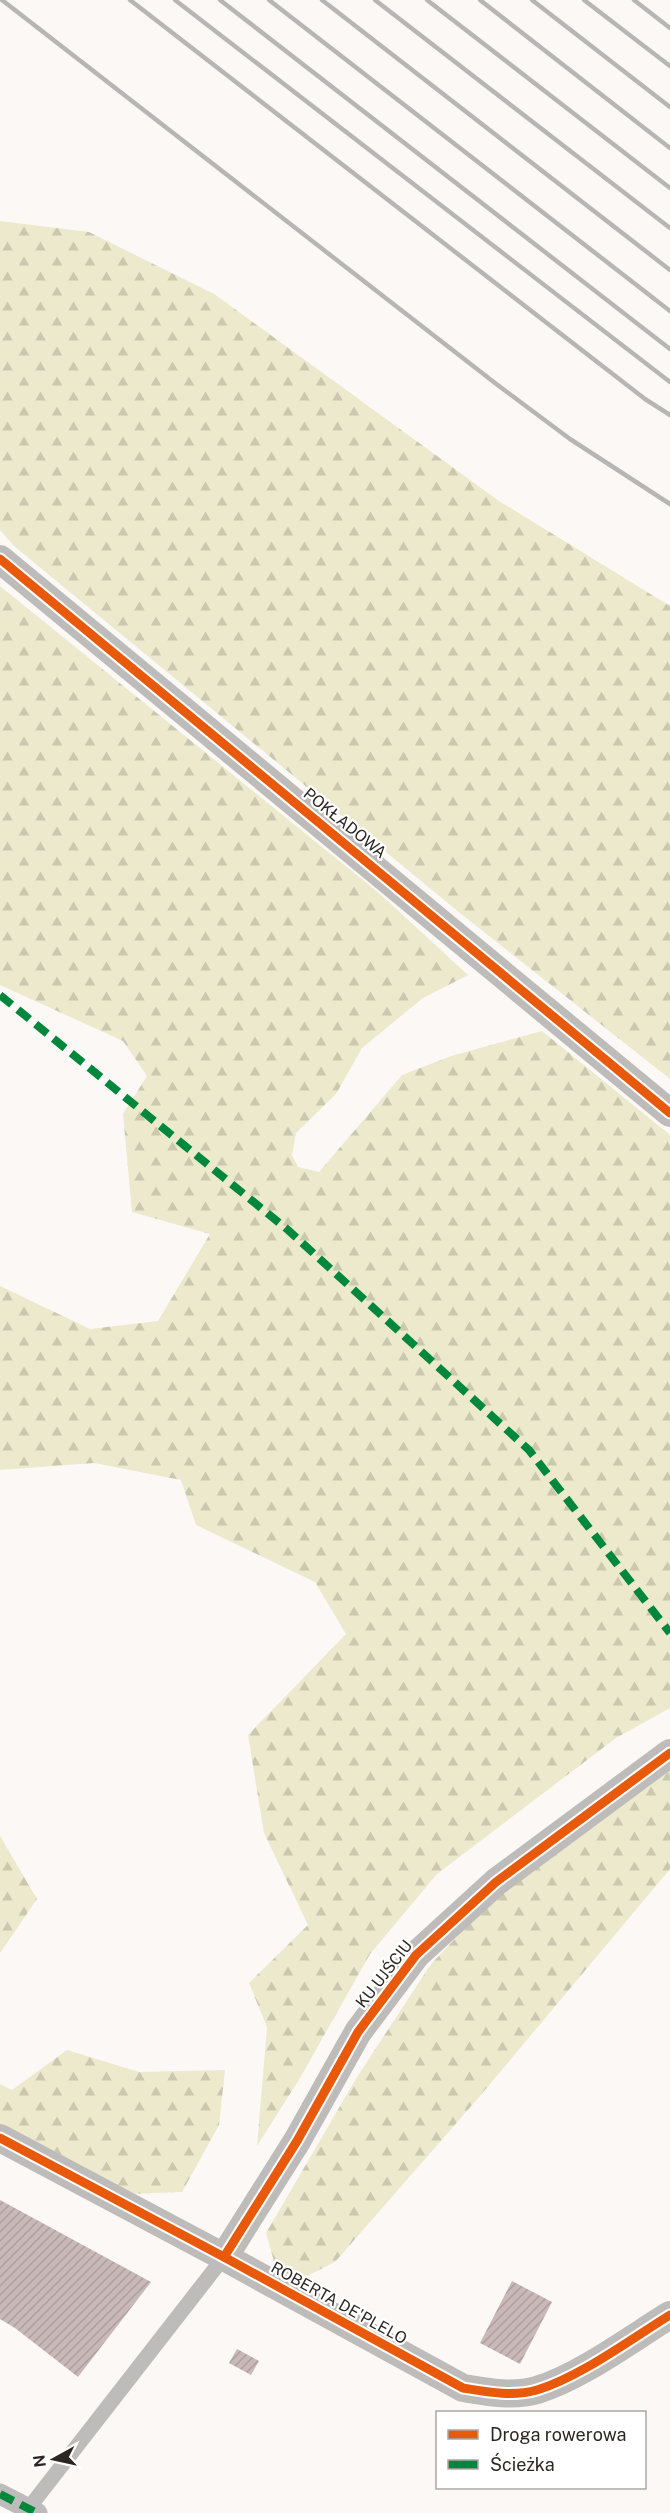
<svg xmlns="http://www.w3.org/2000/svg" width="670" height="2513" font-family="'Public Sans',sans-serif">
	<style>
		.forest { fill: url(#forest-firs) }
		.building { fill: url(#building-hatch) }
		.lines { fill: none; stroke-linecap: round; stroke-linejoin: round }
		.service { stroke: #bebcba; stroke-width: 15 }
		.pedestrian { stroke: #bebcba; stroke-width: 21 }
		.minor { stroke: #bebcba; stroke-width: 28 }
		.rail { stroke: #b8b6b5; stroke-width: 4.5 }
		.quiet { stroke: #00873e; stroke-width: 8; stroke-dasharray: 15 8; stroke-linecap: butt }
		.cycleway-casing { stroke: #fff; stroke-width: 13 }
		.cycleway { stroke: #e8590c; stroke-width: 9 }
		.labels { text-anchor: middle; dominant-baseline: central; stroke-width: 4.5; stroke-linejoin: round; paint-order: stroke }
		.street-label { font-size: 16px; fill: #2d2622; stroke: #fff }
	</style>
	<defs>
		<pattern id="forest-firs" width="22" height="20" patternUnits="userSpaceOnUse" patternTransform="scale(1.5)"><rect width="22" height="20" fill="#ece9cd"/><path d="M5 1l3.5 6h-7zM16 11l3.5 6h-7z" fill="#cbc8b0"/></pattern>
		<pattern id="building-hatch" width="6" height="6" patternUnits="userSpaceOnUse" patternTransform="scale(1.5)"><rect width="6" height="6" fill="#c8b9b8"/><path d="M-1 1l2-2M0 6l6-6M5 7l2-2" fill="none" stroke="#ac9f9e"/></pattern>
	</defs>
	<rect width="100%" height="100%" fill="#fcf8f6"/>
	<!-- forest -->
	<g class="forest">
		<path d="M0,221l89,11 125,62 285,207 171,105v473l-210,-166 -446,-367 -14,-16z"/>
		<path d="M0,586l380,308 88,81 -45,23 -61,50 -26,46 -40,39 -4,22 6,12 21,5 83,-97 49,-19 91,-25 128,104v573l-54,30 -179,136 -67,80 -70,124 -43,68 10,-119 -18,-44 59,-58 -44,-92 -16,-98 98,-101 -31,-52 -119,-57 -15,-45 -87,-17 -94,7v-184l90,43 68,-8 52,-87 -78,-22 -9,-98 24,-38 -24,-35 -123,-56z"/>
		<path d="M670,1765v104l-190,227 -145,166 -36,18 -23,-12 -10,-35 91,-156 74,-113 61,-64z"/>
		<path d="M0,1836l37,63 -37,54z"/>
		<path d="M67,2050l72,22 86,-2 -6,55 -37,67 -57,2 -125,-70v-40l12,6z"/>
	</g>
	<!-- building -->
	<g class="building">
		<path d="M0,2200l151,82 -73,95 -63,-49 -15,-9z"/>
		<path d="M512,2281l40,21 -32,62 -40,-21z"/>
		<path d="M237,2349l22,12 -8,14 -22,-12z"/>
	</g>
	<g class="lines">
		<!-- service -->
		<path class="service" d="M28,2509l196,-252"/>
		<!-- pedestrian -->
		<path class="pedestrian" d="M0,2494l37,19"/>
		<!-- minor -->
		<g class="minor">
			<path d="M0,559l670,554"/>
			<path d="M0,2138l224,119 239,131c24,4 50,9 74,2 43,-13 94,-51 133,-75"/>
			<path d="M224,2257l73,-116 61,-109 58,-77 80,-73 174,-129"/>
		</g>
		<!-- rail -->
		<g class="rail">
			<path d="M2,0l493,383 75,56 100,65"/>
			<path d="M130,0l515,399 25,16"/>
			<path d="M175,0l495,382"/>
			<path d="M220,0l450,349"/>
			<path d="M269,0l401,311"/>
			<path d="M322,0l348,270"/>
			<path d="M375,0l295,228"/>
			<path d="M427,0l243,188"/>
			<path d="M480,0l190,148"/>
			<path d="M532,0l138,107"/>
			<path d="M584,0l86,66"/>
			<path d="M634,0l36,28"/>
		</g>
		<!-- quiet -->
		<g class="quiet">
			<path d="M0,995l288,235 241,220 141,183"/>
			<path d="M0,2494l37,19"/>
		</g>
		<!-- cycleway casing -->
		<g class="cycleway-casing">
			<g id="cycleway">
				<path d="M0,559l670,554"/>
				<path d="M0,2138l224,119 239,131c24,4 50,9 74,2 43,-13 94,-51 133,-75"/>
				<path d="M224,2257l73,-116 61,-109 58,-77 80,-73 174,-129"/>
			</g>
		</g>
		<!-- cycleway -->
		<use href="#cycleway" class="cycleway"/>
	</g>
	<g class="labels">
		<!-- street labels -->
		<g class="street-label">
			<text transform="translate(345 823) rotate(39)">POKŁADOWA</text>
			<text transform="translate(384 1974) rotate(-52)">KU UJŚCIU</text>
			<text transform="translate(339 2303) rotate(29)">ROBERTA DE'PLELO</text>
		</g>
	</g>
	<!-- legend -->
	<rect x="436" y="2411" width="210" height="78" fill="#ffffff" stroke="#aba8a7" stroke-width="1.5"/>
	<rect x="448" y="2430" width="30" height="9" fill="#e8590c" stroke="#aba8a7" stroke-width="1.5"/>
	<text x="490" y="2441" font-size="18" fill="#2d2622">Droga rowerowa</text>
	<rect x="448" y="2460" width="30" height="9" fill="#00873e" stroke="#aba8a7" stroke-width="1.5"/>
	<text x="490" y="2471" font-size="18" fill="#2d2622">Ścieżka</text>
	<!-- north arrow -->
	<g transform="translate(54 2459) rotate(262)" stroke="#ffffff" stroke-width="4.5" paint-order="stroke">
	<path d="M0-4.5L10 22L0 15L-10 22Z" fill="#2d2622"/>
	<text y="-9" font-size="16" font-weight="bold" text-anchor="middle" fill="#2d2622">N</text>
	</g>
</svg>
